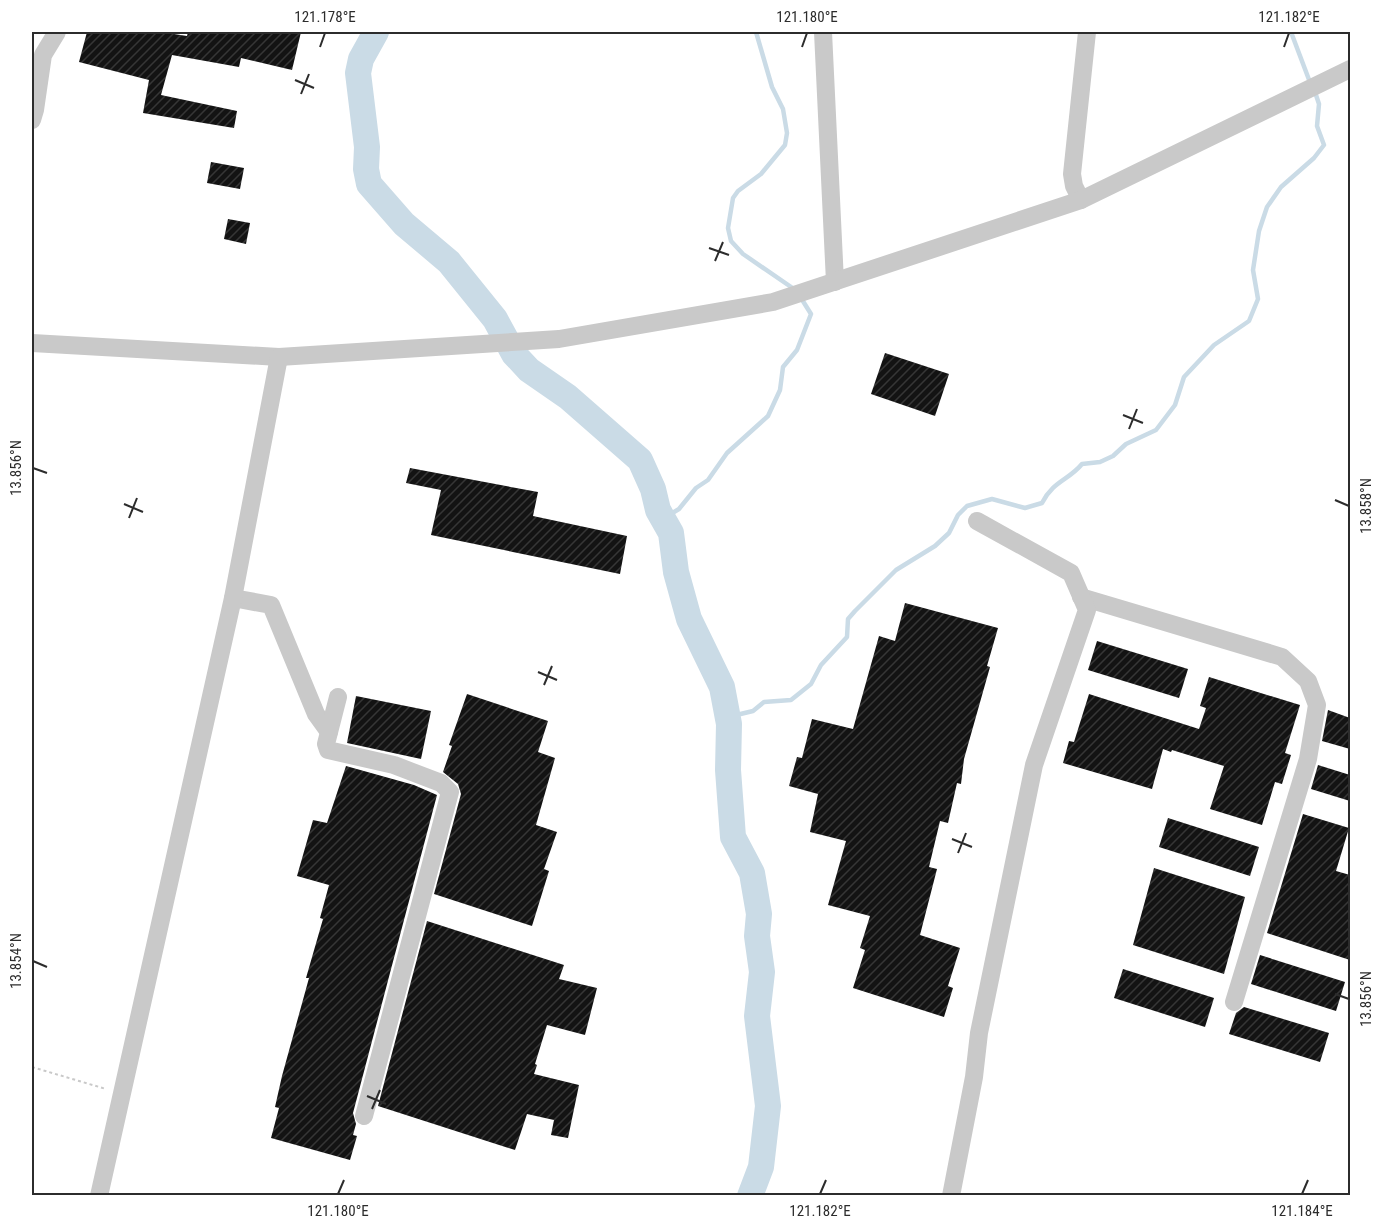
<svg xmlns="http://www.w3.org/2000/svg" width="1382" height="1227" font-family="'Roboto Condensed',sans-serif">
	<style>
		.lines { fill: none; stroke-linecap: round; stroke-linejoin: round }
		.stream { stroke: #cadbe6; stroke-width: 4.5 }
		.river { stroke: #cadbe6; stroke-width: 26 }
		.building { fill: url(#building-hatch) }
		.path { stroke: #c9c9c9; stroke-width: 2; stroke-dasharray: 3 3; stroke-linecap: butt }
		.minor { stroke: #c9c9c9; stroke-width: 18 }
		.ticks { fill: none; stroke: #2c2c2c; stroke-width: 2 }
		.neatline { fill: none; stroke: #2c2c2c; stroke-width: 2 }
		.ticks-label { font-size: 15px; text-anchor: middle; fill: #2c2c2c }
	</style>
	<defs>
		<pattern id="building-hatch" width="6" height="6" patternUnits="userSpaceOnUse" patternTransform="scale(1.5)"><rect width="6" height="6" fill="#131313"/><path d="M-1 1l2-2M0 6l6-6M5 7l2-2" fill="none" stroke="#363636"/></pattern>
	</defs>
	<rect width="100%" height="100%" fill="#fff"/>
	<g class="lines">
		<!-- stream -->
		<g class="stream">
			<path d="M756,32l16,55 11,22 4,24 -2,12 -24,29 -23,17 -5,7 -5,30 3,13 12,13 51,35"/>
			<path d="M1291,32l20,53"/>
			<path d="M664,518l15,-9 17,-21 12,-8 19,-27 41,-37 12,-26 3,-23 14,-17 14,-36 -10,-16"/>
			<path d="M728,717l25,-6 11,-9 27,-2 20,-16 10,-19 26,-28 1,-18 7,-8 41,-41 39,-24 14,-13 9,-18 9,-9 25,-7 33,9 17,-5c11,-22 27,-23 40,-39l18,-2 13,-6 13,-12 30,-14 19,-25 9,-28 30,-32 35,-24 9,-22 -5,-29 6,-39 8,-24 14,-20 33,-29 10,-13 -7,-19 2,-22 -4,-12"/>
		</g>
		<!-- river -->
		<path class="river" d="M376,32l-15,27 -3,14 9,74 -1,22 3,15 35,40 45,38 46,57 19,35 15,16 39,27 72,63 13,29 5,21 13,23 5,39 13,47 33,68 7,37 -1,46 5,67 19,36 7,41 -2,22 5,36 -5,44 11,90 -7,61 -11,29"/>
	</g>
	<!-- building -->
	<g class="building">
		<path d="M87,32h74l26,4 1,-4h113l-9,38 -51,-12 -2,9 -67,-12 -11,40 76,16 -3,17 -91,-15 6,-33 -70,-18z"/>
		<path d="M211,162l33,6 -4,21 -33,-6z"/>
		<path d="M228,219l22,4 -4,21 -22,-5z"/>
		<path d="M885,353l64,21 -14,42 -64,-22z"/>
		<path d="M410,468l128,24 -5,24 94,20 -7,38 -189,-39 10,-45 -35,-7z"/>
		<path d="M905,603l93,25 -11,38 3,1 -26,92 -3,25 -4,-1 -9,40 -8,-2 -11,46 8,2 -17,66 40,13 -12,38 5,2 -9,29 -91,-29 12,-38 -5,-2 10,-32 -42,-11 18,-64 -36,-9 8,-38 -29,-8 8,-29 5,1 10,-39 41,10 26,-93 16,5z"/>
		<path d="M1097,641l91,28 -9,29 -91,-28z"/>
		<path d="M1209,677l91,28 -15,48 6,2 -9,29 -7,-2 -13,43 -52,-16 14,-43 -52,-16 -1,2 -8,-3 -11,40 -89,-26 6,-22 5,1 15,-48 110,35 7,-21 -6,-2z"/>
		<path d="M467,694l81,27 -10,31 17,6 -19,67 21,7 -13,37 5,2 -17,55 -98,-32 27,-100 -3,-10 -15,-12 9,-26 -3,-1z"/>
		<path d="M356,696l75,15 -10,48 -74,-16z"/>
		<path d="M1328,710l22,8v31l-28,-8z"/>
		<path d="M1318,765l32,10v26l-39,-12z"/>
		<path d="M346,766l68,19 23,10 -84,318 3,11 -3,11 4,1 -7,24 -79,-22 8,-30 -4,-1 7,-31 27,-98h-3l17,-59 -3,-1 9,-33 -32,-9 16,-56 14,3z"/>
		<path d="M1303,814l46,14 -13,43 14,4v85l-83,-27z"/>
		<path d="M1168,818l91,29 -9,29 -91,-29z"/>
		<path d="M1154,868l91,29 -21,77 -91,-29z"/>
		<path d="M427,921l137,44 -5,14 38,9 -12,47 -38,-10 -12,39 2,1 -3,9 45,11 -11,53 -17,-3 3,-15 -27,-6 -12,36 -137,-44z"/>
		<path d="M1260,955l85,27 -9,29 -85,-27z"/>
		<path d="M1123,969l91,29 -9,29 -91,-29z"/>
		<path d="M1244,1007l85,26 -9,29 -91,-28 7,-21z"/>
	</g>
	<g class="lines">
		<!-- path -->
		<path class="path" d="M32,1067l74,22"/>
		<!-- minor -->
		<g class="minor">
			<path d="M823,32l12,250"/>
			<path d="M32,120l3,-10 8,-55 14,-23"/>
			<path d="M1081,200l-7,-14 -2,-12 15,-142"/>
			<path d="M32,343l247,14 280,-18 214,-37 308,-102 269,-131"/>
			<path d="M1081,597l201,60 26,24 9,24 -9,54 -74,243"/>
			<path d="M233,598l38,7 45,109 13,18"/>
			<path d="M338,697l-12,47 2,6 66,15 47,18 9,9 -86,324"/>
			<path d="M99,1196l134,-598 46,-241"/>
			<path d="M951,1196l23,-119 5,-44 55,-268 53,-155 -16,-37 -94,-52"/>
		</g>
	</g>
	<!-- ticks -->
	<path class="ticks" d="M320,47l5,-14M802,47l5,-14M1284,47l5,-14M295,80l19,8M301,94l8,-20M709,248l20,7M715,261l8,-19M1123,415l20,8M1129,429l8,-20M33,468l14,5M1335,500l14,6M124,504l19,8M129,518l8,-20M538,672l19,8M544,685l8,-19M952,839l20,8M958,853l8,-20M33,961l14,6M1335,994l14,5M367,1096l19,8M372,1109l8,-19M338,1194l6,-14M820,1194l6,-14M1302,1194l6,-14"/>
	<!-- border -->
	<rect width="1382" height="1227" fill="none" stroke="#ffffff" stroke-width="66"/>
	<rect x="33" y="33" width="1316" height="1161" class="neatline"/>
	<g class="ticks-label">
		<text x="325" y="22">121.178°E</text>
		<text x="807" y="22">121.180°E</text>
		<text x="1289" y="22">121.182°E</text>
		<text transform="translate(16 468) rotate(-90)" y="5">13.856°N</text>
		<text transform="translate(1366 506) rotate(-90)" y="5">13.858°N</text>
		<text transform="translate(16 961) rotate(-90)" y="5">13.854°N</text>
		<text transform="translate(1366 999) rotate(-90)" y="5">13.856°N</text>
		<text x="338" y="1216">121.180°E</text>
		<text x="820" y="1216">121.182°E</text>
		<text x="1302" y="1216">121.184°E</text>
	</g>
</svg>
